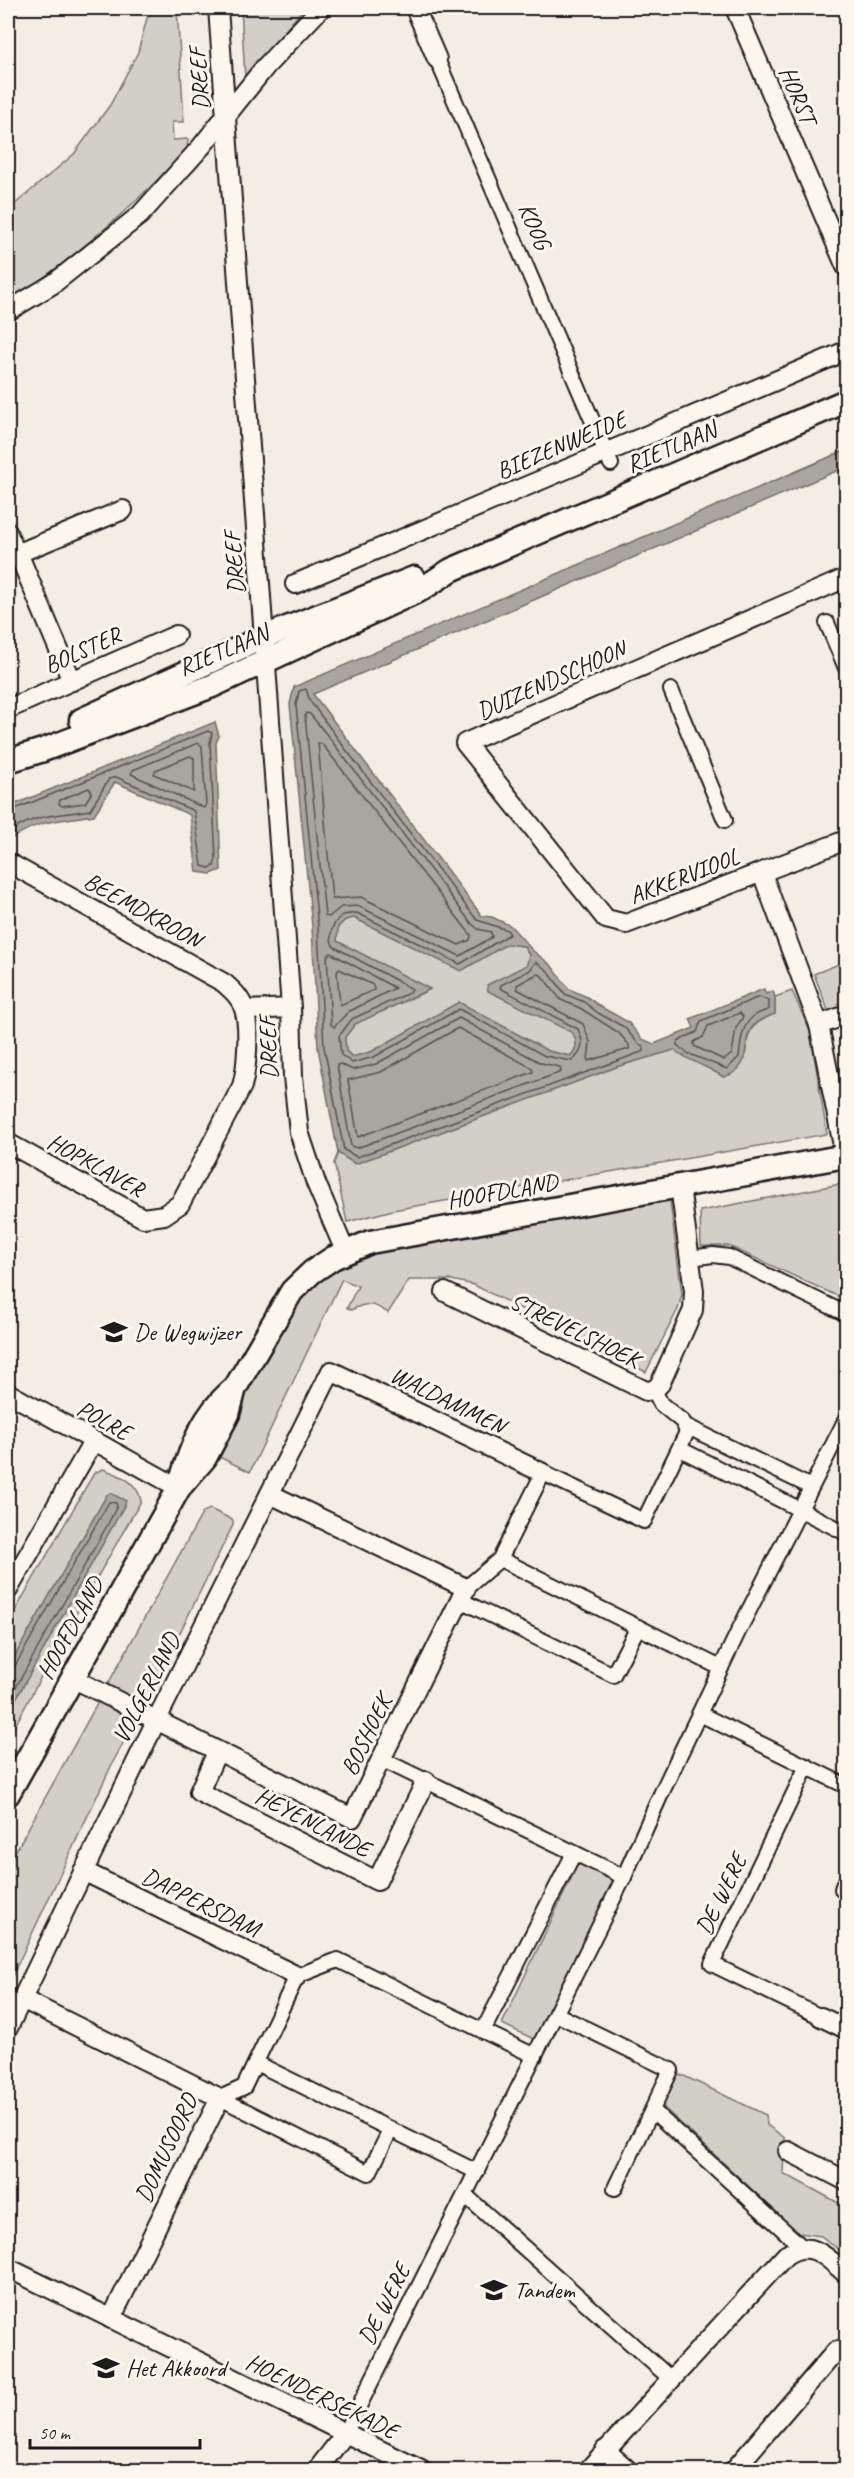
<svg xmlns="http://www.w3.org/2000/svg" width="854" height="2478" font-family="Caveat,sans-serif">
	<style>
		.green { fill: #d2cfc6; stroke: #777671; stroke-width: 1.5 }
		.water { fill: #a9a6a0; stroke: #716f6b; stroke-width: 1.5; fill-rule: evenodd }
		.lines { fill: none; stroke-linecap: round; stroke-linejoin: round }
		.shore { stroke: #545351; stroke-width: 1.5 }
		.pedestrian-casing { stroke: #1c1c1c; stroke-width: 18 }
		.minor-casing { stroke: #1c1c1c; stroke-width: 22 }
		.tertiary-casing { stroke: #1c1c1c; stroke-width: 27 }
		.pedestrian { stroke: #fbf7ec; stroke-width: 14 }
		.minor { stroke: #fbf7ec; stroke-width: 18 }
		.tertiary { stroke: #fbf7ec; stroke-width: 22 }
		.labels { text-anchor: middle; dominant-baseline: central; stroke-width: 6; stroke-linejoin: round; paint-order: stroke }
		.street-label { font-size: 24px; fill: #1c1c1c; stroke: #fbf7ec }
		.poi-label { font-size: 24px; fill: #1c1c1c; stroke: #fbf7ec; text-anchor: start }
	</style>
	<rect width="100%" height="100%" fill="#f2eee4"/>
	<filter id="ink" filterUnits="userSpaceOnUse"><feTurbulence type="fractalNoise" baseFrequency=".0167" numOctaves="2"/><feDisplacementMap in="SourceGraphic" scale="12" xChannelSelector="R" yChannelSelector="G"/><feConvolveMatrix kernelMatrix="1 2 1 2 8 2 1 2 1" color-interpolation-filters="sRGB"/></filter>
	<g filter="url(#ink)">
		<!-- green -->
		<g class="green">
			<path d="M158,8h19l7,114h-12l1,18 15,-1 -1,11c-53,55 -113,111 -179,151v-91l66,-56 36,-49 28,-53 9,-34z"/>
			<path d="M241,8h63l-59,70z"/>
			<path d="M354,918l107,53 46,-27 17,2 5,9 -2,10 -39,20v5l86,43c3,10 4,15 -4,23l-22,-5 -89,-49 -88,50 -19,5 -6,-6 -1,-14 10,-13 74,-34 -92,-49 1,-14 7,-7z"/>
			<path d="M846,961v42l-17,10 -15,-39z"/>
			<path d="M792,991l18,40 17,103 -434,76 -46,12 -13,-59 4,-10 17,11 264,-98 55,-16c15,11 33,16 49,27l22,-18c2,-27 4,-35 30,-45v-17z"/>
			<path d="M846,1183v117l-117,-54h-28l-1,-35z"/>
			<path d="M670,1201l12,93 -4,15 -32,63 -172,-87 -22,-5h-43l-21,33c-14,-10 -22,-11 -37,-3l-4,-2 11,-22 -16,-7 -92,193 -35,-17 56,-111 27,-46 40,-33 27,-11 45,-10z"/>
			<path d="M103,1469c17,6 35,13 38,32l-89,155 -44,83v-26l117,-209 -18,-9 -99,173v-45l86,-150z"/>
			<path d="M210,1509l23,11v5l-84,170 -36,67 -105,223v-120l195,-353z"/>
			<path d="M579,1862l36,16 -77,163 -36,-17z"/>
			<path d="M673,2074l11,2 82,39 1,10 18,13 -2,35 63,34v48l-25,-19 -22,-3 -138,-128z"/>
		</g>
		<!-- water -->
		<g class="water">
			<path d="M846,450v17l-533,227 169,222 10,1 19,9 21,24 19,15 18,24 18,8 14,10 27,15 14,17 12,5 40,-16 -4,-9 74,-30 2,5 7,-3 2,6v17c-6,2 -13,4 -18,8 -21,18 1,44 -33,55 -17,-11 -35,-16 -50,-27l-55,16 -264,98 -17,-11 -20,-105 -6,-121 -22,-223 4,-17zM354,918l107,53 46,-27 17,2 5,9 -2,10 -40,20 1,6 85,42c4,10 5,15 -3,23l-22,-5 -89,-49 -88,50 -19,5 -6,-6 -1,-14 10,-13 75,-35 -93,-48 1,-14 7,-7z"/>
			<path d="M215,722l4,14 -3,7 5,127 -10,4 -14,-2 -7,-57 -75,-33 -21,33c-36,6 -55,4 -86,26v-34z"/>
			<path d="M110,1493l16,8 -1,3 -117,209v-45l99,-173z"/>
		</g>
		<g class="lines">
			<!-- shore -->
			<g class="shore">
				<path d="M306,689l4,12 34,46 133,173 30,10 3,4 -50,30 -103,-51 -15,2c-9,8 -14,19 -9,31l79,43 -1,3 -59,27 -13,17 2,19 11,8 22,-6 85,-48 86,47 27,5c12,-10 12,-19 6,-32l-78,-41 1,-3 29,-15 6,-8 11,8 18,24 19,8 14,11 26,14 14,16 6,4v4l-287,106 -13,-7 -20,-103 -6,-120 -22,-222 3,-14z"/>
				<path d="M306,713l4,1 17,21 145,189 6,5 13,3 1,5 -32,19 -102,-50 -17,1 -12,10 -4,-1 -20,-200z"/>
				<path d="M198,743l4,3 4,59 -2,3 -73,-34 2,-4z"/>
				<path d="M318,743l4,1 149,191 -1,5 -11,5 -98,-48 -29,2z"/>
				<path d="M190,756l4,2v34l-40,-18 2,-4z"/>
				<path d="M89,788l3,4 -7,11 -23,3 -3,-2 1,-4z"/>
				<path d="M8,812l200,-81 4,2 -2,10 6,116 -2,7 -5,2 -7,-2 -8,-55 -78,-34 -7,2 -19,31c-33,6 -53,3 -82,23"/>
				<path d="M331,953l64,35 -47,24 -14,15 -3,-3 -4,-68z"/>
				<path d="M339,969l34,16 1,5 -34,15 -3,-33z"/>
				<path d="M537,974l4,1 20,25 19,8 39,25 10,12v4l-41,12 2,-19 -7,-18 -66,-35v-4z"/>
				<path d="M759,997l10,4v8c-4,2 -10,4 -14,6 -14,10 -14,27 -16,42l-12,12 -40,-16 -10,-8 1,-4 19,-9 4,-11z"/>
				<path d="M740,1013l3,4 -7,11 -4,26 -8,6 -30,-14v-4l9,-5 5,-11z"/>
				<path d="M459,1018l82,45 19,4 1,5 -204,76 -6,-2 -14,-81 3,-1 13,6 23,-6z"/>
				<path d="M458,1028l74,40 1,4 -175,65 -10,-57 33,-8z"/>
				<path d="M8,1669l7,-3 94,-164 7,1 1,3 -9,18 -100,177"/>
			</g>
			<!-- pedestrian casing -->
			<g class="pedestrian-casing">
				<g id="pedestrian">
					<path d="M437,59l174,405"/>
					<path d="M8,529l10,24"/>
					<path d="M827,623l19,45"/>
					<path d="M671,690l54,130"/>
					<path d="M690,1258l23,-3 16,2 117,57"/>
					<path d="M684,1425l127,62"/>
					<path d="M680,1449l166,84"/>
					<path d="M500,1559l221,109"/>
					<path d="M466,1588l34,-29 43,-86 101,48 43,-89 -4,-10 -22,-18 -7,-14"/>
					<path d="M460,1600l153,75 25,-48"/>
					<path d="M700,1714l146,72"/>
					<path d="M381,1759l243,118"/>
					<path d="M807,1766l-95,198 109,53"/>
					<path d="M556,2014l115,56 -56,118"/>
					<path d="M483,2031l52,25"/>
					<path d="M256,2063l221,109"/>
					<path d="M220,2098l24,-11 53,-111 41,-16 145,71 91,-178"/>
					<path d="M220,2098l149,75 22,-44"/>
					<path d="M653,2111l149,136"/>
					<path d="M465,2195l206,184"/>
					<path d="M345,2434l279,-557 37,-83 77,-162 108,-213"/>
				</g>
			</g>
			<!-- minor casing -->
			<g class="minor-casing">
				<g id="minor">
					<path d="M218,8l73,1000 2,69 6,55 17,51 29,68"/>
					<path d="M415,8l22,51"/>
					<path d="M735,8l111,259"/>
					<path d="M8,311l45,-27 87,-69 61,-68 65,-81 55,-58"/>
					<path d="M18,553l54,128"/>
					<path d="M9,557l114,-47"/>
					<path d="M846,578l-381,165 141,176 20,5 220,-84"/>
					<path d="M295,584l551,-233"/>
					<path d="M8,709l168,-74"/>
					<path d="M8,864h3l213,119c9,8 17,15 20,26 6,18 3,60 -2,77l-62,118 -16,11 -21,3 -135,-75"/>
					<path d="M762,873l57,152"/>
					<path d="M245,1010l46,-2"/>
					<path d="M845,1156l-26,-131 27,-10"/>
					<path d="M445,1292l201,99 8,-1 6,-6 33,-74 1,-19 -14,-105"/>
					<path d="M8,1393l171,95"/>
					<path d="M8,1590l85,-148"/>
					<path d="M72,1678l280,140 114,-230 -196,-94"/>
					<path d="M217,1752l-18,40 178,89 49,-100"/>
					<path d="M83,1871l214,105"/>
					<path d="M846,1884l-2,5 2,1"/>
					<path d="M22,1999l198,99 -109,221"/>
					<path d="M821,2017l25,12"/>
					<path d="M8,2028l148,-307 175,-350 212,102"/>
					<path d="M788,2151l58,30"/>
					<path d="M8,2268l413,202"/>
					<path d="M605,2450l23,20"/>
					<path d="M317,2470l28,-36"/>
					<path d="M588,2470l198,-215c25,-17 42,3 60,19"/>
					<path d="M734,2470l102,-119"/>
				</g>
			</g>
			<!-- tertiary casing -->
			<g class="tertiary-casing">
				<g id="tertiary">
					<path d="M81,720l183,-83 150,-59"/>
					<path d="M8,761l35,-11 169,-64 210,-97 29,-19 395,-169"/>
					<path d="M181,1481c10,-35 23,-66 50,-90"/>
					<path d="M8,1794l171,-306 26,-30 23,-44 7,-26 57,-97 20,-19 21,-14 37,-16 476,-86"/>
				</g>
			</g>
			<!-- pedestrian -->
			<use href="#pedestrian" class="pedestrian"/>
			<!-- minor -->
			<use href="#minor" class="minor"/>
			<!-- tertiary -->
			<use href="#tertiary" class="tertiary"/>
		</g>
	</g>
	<!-- icons -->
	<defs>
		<g id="school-bare" transform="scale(2.07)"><path d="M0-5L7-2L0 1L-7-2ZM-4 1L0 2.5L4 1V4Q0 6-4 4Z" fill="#1c1c1c" stroke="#fbf7ec" stroke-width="2.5" paint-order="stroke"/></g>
	</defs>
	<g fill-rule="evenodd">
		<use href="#school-bare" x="114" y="1332"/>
		<use href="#school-bare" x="494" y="2290"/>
		<use href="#school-bare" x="106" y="2368"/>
	</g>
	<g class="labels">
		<!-- street labels -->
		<g class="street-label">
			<text transform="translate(199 79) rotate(-94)">DREEF</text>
			<text transform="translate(798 95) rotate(67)">HORST</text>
			<text transform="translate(535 226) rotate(67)">KOOG</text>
			<text transform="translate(561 445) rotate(-23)">BIEZENWEIDE</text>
			<text transform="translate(671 447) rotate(-23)">RIETLAAN</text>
			<text transform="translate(234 563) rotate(-94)">DREEF</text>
			<text transform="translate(82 650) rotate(-24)">BOLSTER</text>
			<text transform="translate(223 650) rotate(-23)">RIETLAAN</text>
			<text transform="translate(551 680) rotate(-24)">DUIZENDSCHOON</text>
			<text transform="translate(684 876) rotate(-21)">AKKERVIOOL</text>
			<text transform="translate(143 910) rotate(29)">BEEMDKROON</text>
			<text transform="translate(268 1048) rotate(-92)">DREEF</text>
			<text transform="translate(96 1165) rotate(29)">HOPKLAVER</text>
			<text transform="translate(502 1191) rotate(-10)">HOOFDLAND</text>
			<text transform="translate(575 1330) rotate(26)">STREVELSHOEK</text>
			<text transform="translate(448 1400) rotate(26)">WALDAMMEN</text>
			<text transform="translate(104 1420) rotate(29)">POLRE</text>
			<text transform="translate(70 1628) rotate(-61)">HOOFDLAND</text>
			<text transform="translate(146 1688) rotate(-63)">VOLGERLAND</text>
			<text transform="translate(366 1735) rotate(-64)">BOSHOEK</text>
			<text transform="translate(313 1822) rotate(27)">HEYENLANDE</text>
			<text transform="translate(721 1894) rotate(-64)">DE WERE</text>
			<text transform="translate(201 1902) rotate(26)">DAPPERSDAM</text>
			<text transform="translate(166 2148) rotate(-65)">DOMUSOORD</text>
			<text transform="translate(384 2304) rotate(-63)">DE WERE</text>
			<text transform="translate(322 2396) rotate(26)">HOENDERSEKADE</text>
		</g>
		<!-- poi labels -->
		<g class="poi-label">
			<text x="134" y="1332">De Wegwijzer</text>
			<text x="514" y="2290">Tandem</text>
			<text x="126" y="2368">Het Akkoord</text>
		</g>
	</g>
	<!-- margin -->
	<rect width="854" height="2478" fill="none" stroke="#fbf7ec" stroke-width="30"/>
	<rect x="15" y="15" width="824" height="2448" fill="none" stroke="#1c1c1c" stroke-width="2" filter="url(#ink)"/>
	<!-- scale -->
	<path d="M30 2439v9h170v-9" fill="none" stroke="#1c1c1c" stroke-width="3"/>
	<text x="39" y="2439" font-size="18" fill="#1c1c1c" stroke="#fbf7ec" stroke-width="4.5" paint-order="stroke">50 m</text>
</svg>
